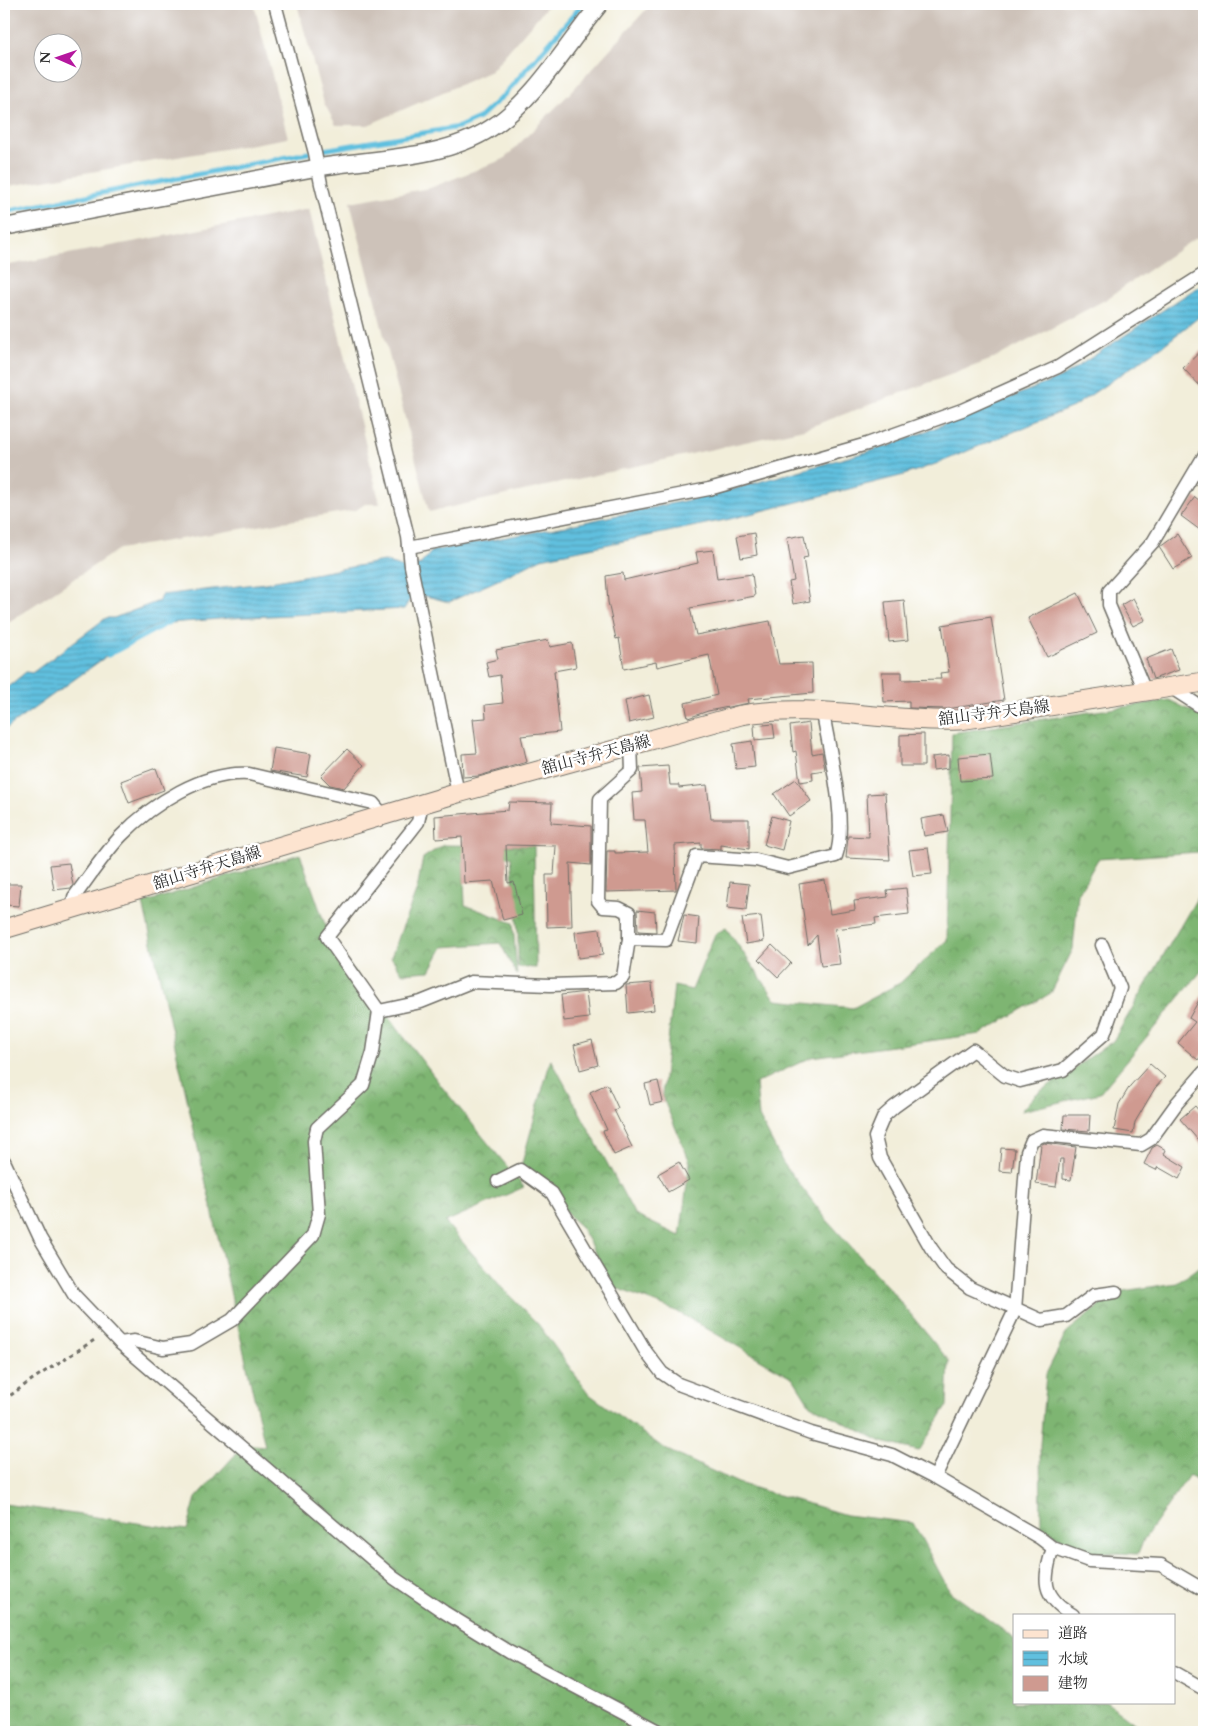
<svg xmlns="http://www.w3.org/2000/svg" width="1208" height="1736" font-family="Cardo,'Noto Serif JP',serif">
	<style>
		.industrial { fill: #cdc2b9; fill-rule: evenodd }
		.forest { fill: url(#forest-crowns); stroke: #54704e }
		.water { fill: url(#water-rules); stroke: #467685 }
		.lines { fill: none; stroke-linecap: round; stroke-linejoin: round }
		.stream { stroke: #61c0df; stroke-width: 5 }
		.building { fill: #cf9a90 }
		.minor-casing { stroke: #716f68; stroke-width: 15 }
		.tertiary-casing { stroke: #716f68; stroke-width: 19 }
		.secondary-casing { stroke: #716f68; stroke-width: 21 }
		.path { stroke: #716f68; stroke-width: 3; stroke-dasharray: 4 4; stroke-linecap: butt }
		.minor { stroke: #fff; stroke-width: 12 }
		.tertiary { stroke: #fff; stroke-width: 16 }
		.secondary { stroke: #fde4d0; stroke-width: 19 }
		.labels { text-anchor: middle; dominant-baseline: central; stroke-width: 5; stroke-linejoin: round; paint-order: stroke }
		.street-label { font-size: 16px; fill: #2b2b2b; stroke: #fff }
	</style>
	<defs>
		<pattern id="forest-crowns" width="20" height="18" patternUnits="userSpaceOnUse" patternTransform="scale(1.25)"><rect width="20" height="18" fill="#7eb572"/><path d="M2 6a3 3 0 1 1 6 0M12 15a3 3 0 1 1 6 0" fill="none" stroke="#67935e"/></pattern>
		<pattern id="water-rules" width="6" height="5" patternUnits="userSpaceOnUse" patternTransform="scale(1.25)"><rect width="6" height="5" fill="#61c0df"/><path d="M0 2.5h6" fill="none" stroke="#509cb5"/></pattern>
	</defs>
	<rect width="100%" height="100%" fill="#fff"/>
	<filter id="ink" filterUnits="userSpaceOnUse"><feTurbulence type="fractalNoise" baseFrequency=".02" numOctaves="2"/><feDisplacementMap in="SourceGraphic" scale="10" xChannelSelector="R" yChannelSelector="G"/><feConvolveMatrix kernelMatrix="1 2 1 2 8 2 1 2 1" color-interpolation-filters="sRGB"/></filter>
	<filter id="wash" filterUnits="userSpaceOnUse"><feTurbulence type="fractalNoise" baseFrequency=".0096" numOctaves="4" result="noise"/><feDisplacementMap in="SourceGraphic" scale="20" xChannelSelector="R" yChannelSelector="G"/><feGaussianBlur stdDeviation="1.12" result="paint"/><feColorMatrix in="noise" values="0 0 0 0 0 0 0 0 0 0 0 0 0 0 0 0 0 1.4 0 .05"/><feComposite in="paint" operator="in"/></filter>
	<g filter="url(#wash)">
		<rect width="100%" height="100%" fill="#f2eeda"/>
		<!-- industrial -->
		<g class="industrial">
			<path d="M4,4h250l34,134 -284,49zM42,42h30v30h-30z"/>
			<path d="M297,4h252l-58,67 -123,54h-32l-12,-22z"/>
			<path d="M651,4h553v231l-10,4 -89,61 -112,59 -189,70 -375,83 -79,-310 80,-14 74,-29 67,-67z"/>
			<path d="M309,209l71,295h-15l-9,6 -237,39 -115,76v-359z"/>
		</g>
		<!-- forest -->
		<g class="forest">
			<path d="M1169,700l35,17v143l-5,-8 -101,7 -20,35 -5,55 -22,44 -71,41 -168,23 -56,26 3,34 24,46 44,57 66,73 56,68 -2,45 -28,45 -37,-9 -72,-37 -17,-27 -117,-67 -62,-24 -34,-61 -60,-56 31,-111 84,156 45,21 10,-74 -28,-66 12,-110 18,4 23,-56 11,-6 50,72 77,8 47,-25 47,-43 5,-207z"/>
			<path d="M443,845l91,1 2,122 -18,-1v-35l-7,-75 -48,-2 2,50 48,18 4,52 -17,-32 -57,4 -13,24 -28,2 -11,-16 26,-68 6,-31z"/>
			<path d="M300,854l27,76 1,7 114,150 82,100 -79,35 59,68 34,34 51,70 76,55 73,34 108,32 67,8 37,69 64,46v64h92l40,30h-1142v-228l183,26 9,-32 49,-54 20,2 -122,-543z"/>
			<path d="M1204,886v82l-104,125 -79,18 14,-16 78,-54z"/>
			<path d="M1204,1264v223l-15,-12 -45,64 -6,15 -51,-2 -46,-23 -1,-84 6,-71 21,-42 49,-40 61,-9z"/>
		</g>
		<!-- water -->
		<path class="water" d="M1204,283v30l-43,34 -88,60 -132,55 -37,13 -174,44 -189,39 -41,21 -51,23 -23,-6 -16,3 -6,10 -174,9 -71,6 -30,16 -125,90v-40l22,-18 6,1 74,-55h8l45,-17 2,-6 104,-12 119,-22 19,7 18,-4 11,-13 134,-25 146,-31 180,-50 170,-68z"/>
		<g class="lines">
			<!-- stream -->
			<g class="stream">
				<path d="M323,150l136,-23 20,-9 26,-24 78,-90"/>
				<path d="M4,212l304,-59"/>
				<path d="M108,655l63,-34"/>
			</g>
		</g>
		<g id="blocks">
			<!-- building -->
			<g class="building">
				<path d="M1204,348v42l-21,-22z"/>
				<path d="M1195,497l9,7v29l-23,-17z"/>
				<path d="M754,533l3,22 -16,3 -4,-22z"/>
				<path d="M1177,534l15,24 -19,11 -14,-22z"/>
				<path d="M804,535l4,22 -5,1 7,43 -17,3 -4,-22 5,-1 -7,-43z"/>
				<path d="M713,550l4,29 35,-5 3,22 -65,12 6,27 74,-14 9,43 33,-1 1,30 -65,6 1,4 -41,8 -20,7 -3,-15 32,-8 -8,-40 -52,12 -1,-5 -32,7 -5,-31 -3,1 -8,-37 -2,-26 17,-3 1,7 74,-17 -2,-11z"/>
				<path d="M1078,593l19,40 -50,24 -19,-39z"/>
				<path d="M1133,598l12,22 -12,6 -12,-21z"/>
				<path d="M904,600l4,40 -19,2 -4,-40z"/>
				<path d="M991,617l13,83 -57,9 -38,-1v-7l-25,1 -2,-30h20v8l39,-1 -1,-6 9,-1 -7,-47z"/>
				<path d="M548,640l2,7 22,-4 4,24 -22,4 6,61 -39,4 6,26 -48,14 -16,1 -1,-23 15,-1 -4,-34 13,-1 -1,-13 18,-2 -3,-28 -11,2 -3,-15 12,-3 -2,-9z"/>
				<path d="M1171,649l8,21 -26,9 -7,-20z"/>
				<path d="M649,695l5,22 -25,6 -4,-22z"/>
				<path d="M809,723l3,31 10,-2 3,18 -13,2 1,8 -13,2 -4,-31 -3,1 -3,-26z"/>
				<path d="M773,724l2,14 -20,2 -1,-14z"/>
				<path d="M924,734v32h-24v-31z"/>
				<path d="M752,741l3,26 -19,2 -3,-25z"/>
				<path d="M274,748l37,6 -4,23 -37,-6z"/>
				<path d="M347,749l17,16 -20,23 -14,-3 -9,-9z"/>
				<path d="M990,754l3,25 -33,2 -2,-24z"/>
				<path d="M949,755v13l-16,2 -1,-13z"/>
				<path d="M668,766l2,19h9v3l28,-3 4,34h38v30l-28,-4v4l-20,-1v-5l-26,2 1,45 -70,2 1,-41h8v2l33,-1 -3,-32h-11l-2,-27 10,-1 -2,-24z"/>
				<path d="M156,768l8,22 -35,13 -8,-22z"/>
				<path d="M796,779l15,22 -22,15 -15,-22z"/>
				<path d="M885,793l5,67 -44,-2 2,-22 21,1 -2,-43z"/>
				<path d="M509,802l43,1 -1,20 40,3v39l-21,-2 2,63 -25,1 -1,-52h8l2,-29 -50,-1 2,38 6,-1 8,33 -19,5 -10,-39 -29,2 -2,-46 -26,2 -1,-23 73,-6z"/>
				<path d="M944,815l4,17 -24,4 -3,-17z"/>
				<path d="M772,816l17,5 -7,29 -18,-5z"/>
				<path d="M928,848l4,26 -19,2 -4,-26z"/>
				<path d="M69,863l4,22 -2,3 -17,2 -4,-25z"/>
				<path d="M825,880l5,34 25,-4 -1,-9 34,-4 -1,-7 19,-2 3,26 -34,4 1,6 -41,5 5,35 -19,2 -4,-31 -9,10 -9,-61z"/>
				<path d="M730,882l19,2 -3,26 -19,-2z"/>
				<path d="M7,884h14l-2,22 -14,-1z"/>
				<path d="M637,910l18,2 1,20 -18,-1z"/>
				<path d="M684,915l15,2 -2,26 -19,-2z"/>
				<path d="M761,916l3,25 -18,3 -4,-26z"/>
				<path d="M600,929l3,26 -25,3 -3,-26z"/>
				<path d="M772,945l19,18 -13,14 -19,-18z"/>
				<path d="M652,983l2,27 -26,3 -2,-28z"/>
				<path d="M1204,991v61l-6,8 -20,-17 17,-21 -6,-4z"/>
				<path d="M586,992l3,26 -25,3 -3,-26z"/>
				<path d="M592,1040l6,25 -18,5 -6,-25z"/>
				<path d="M1150,1064l15,13 -10,11 -20,34 -2,11 -19,-3 5,-26 11,-18z"/>
				<path d="M658,1081l5,21 -13,3 -5,-21z"/>
				<path d="M607,1084l11,24 -4,2 18,37 -18,8 -11,-24 4,-1 -17,-38z"/>
				<path d="M1195,1106l9,11v30l-24,-28z"/>
				<path d="M1064,1115h26l-1,16 -26,-2z"/>
				<path d="M1044,1143l32,4 -5,33 -8,-1v-20h-3l-4,28 -20,-3 5,-39z"/>
				<path d="M1157,1145l9,5 -2,4 21,13 -6,12 -21,-12 -2,3 -12,-6 8,-16z"/>
				<path d="M1001,1148l14,1 -3,23 -13,-1z"/>
				<path d="M679,1162l10,18 -21,12 -10,-18z"/>
			</g>
		</g>
	</g>
	<g filter="url(#ink)">
		<use href="#blocks" fill-opacity="0" stroke="#716f68" stroke-width="1"/>
		<g class="lines">
			<!-- minor casing -->
			<g class="minor-casing">
				<g id="minor">
					<path d="M275,4l40,149 6,31 87,353 3,29 47,227"/>
					<path d="M409,547l300,-58 158,-45 95,-34 96,-43 146,-93"/>
					<path d="M1170,687l34,22"/>
					<path d="M1145,691l-36,-86v-14l44,-49 51,-86"/>
					<path d="M73,908l1,-11c15,-20 30,-43 47,-61 31,-32 82,-65 128,-62l124,29 10,12"/>
					<path d="M629,939l37,1 31,-84 59,4 32,8 48,-12c12,-34 -7,-106 -13,-143"/>
					<path d="M1102,945l18,43 -16,46 -41,36 -43,11 -15,-5 -32,-26 -79,57 -10,9 -9,21 5,21 51,90 15,21 24,19 71,32 25,-4 28,-21 22,-3"/>
					<path d="M379,1011l-52,-74 84,-106 7,-9 4,-18"/>
					<path d="M4,1161l36,77 34,57 46,48 274,235 50,34 65,40 152,80"/>
					<path d="M498,1181l22,-11 32,23 94,159 16,21 16,11 133,49 81,22 43,22 105,61 13,10 36,13 72,4 43,25"/>
					<path d="M120,1343l14,-2 29,7 28,-4 41,-24 81,-85 6,-21 -5,-73 3,-13 46,-43 10,-33 6,-41 42,-9 50,-20 79,3 66,-2 7,-6 6,-38v-26l-10,-5 -16,-1 -5,-6 2,-102 32,-29 -1,-25"/>
					<path d="M935,1477l80,-167 12,-158 5,-12 11,-5 98,10 10,-6 26,-36 27,-31"/>
					<path d="M1053,1548c-10,32 -12,48 20,67"/>
					<path d="M1174,1672l30,17"/>
				</g>
			</g>
			<!-- tertiary casing -->
			<g class="tertiary-casing">
				<path id="tertiary" d="M4,227c104,-19 207,-40 311,-59 56,-10 127,-8 176,-40 44,-28 76,-84 109,-124"/>
			</g>
			<!-- secondary casing -->
			<g class="secondary-casing">
				<path id="secondary" d="M4,929l454,-136 283,-78c72,-13 146,8 219,5l244,-38"/>
			</g>
			<!-- path -->
			<g class="path">
				<path d="M4,1400l29,-21 63,-40"/>
				<path d="M4,1731l1,1"/>
			</g>
			<!-- minor -->
			<use href="#minor" class="minor"/>
			<!-- tertiary -->
			<use href="#tertiary" class="tertiary"/>
			<!-- secondary -->
			<use href="#secondary" class="secondary"/>
		</g>
	</g>
	<g class="labels">
		<!-- street labels -->
		<g class="street-label">
			<text transform="translate(994 713) rotate(-7)">舘山寺弁天島線</text>
			<text transform="translate(596 755) rotate(-15)">舘山寺弁天島線</text>
			<text transform="translate(207 868) rotate(-17)">舘山寺弁天島線</text>
		</g>
	</g>
	<!-- margin -->
	<rect width="1208" height="1736" fill="none" stroke="#fff" stroke-width="20"/>
	<!-- legend -->
	<rect x="1013" y="1614" width="162" height="90" fill="#ffffff" stroke="#aaaaaa"/>
	<rect x="1023" y="1630" width="25" height="8" fill="#fde4d0" stroke="#aaaaaa"/>
	<text x="1058" y="1638" font-size="15" fill="#2b2b2b">道路</text>
	<rect x="1023" y="1651" width="25" height="15" fill="url(#water-rules)" stroke="#aaaaaa"/>
	<text x="1058" y="1664" font-size="15" fill="#2b2b2b">水域</text>
	<rect x="1023" y="1676" width="25" height="15" fill="#cf9a90" stroke="#aaaaaa"/>
	<text x="1058" y="1688" font-size="15" fill="#2b2b2b">建物</text>
	<!-- north arrow -->
	<g transform="translate(58 58) rotate(272)"><circle r="24" fill="#ffffff" stroke="#aaaaaa"/>
	<path d="M0-4L9 19L0 12L-9 19Z" fill="#b5179e"/>
	<text y="-8" font-size="14" font-weight="bold" text-anchor="middle" fill="#2b2b2b">N</text>
	</g>
</svg>
